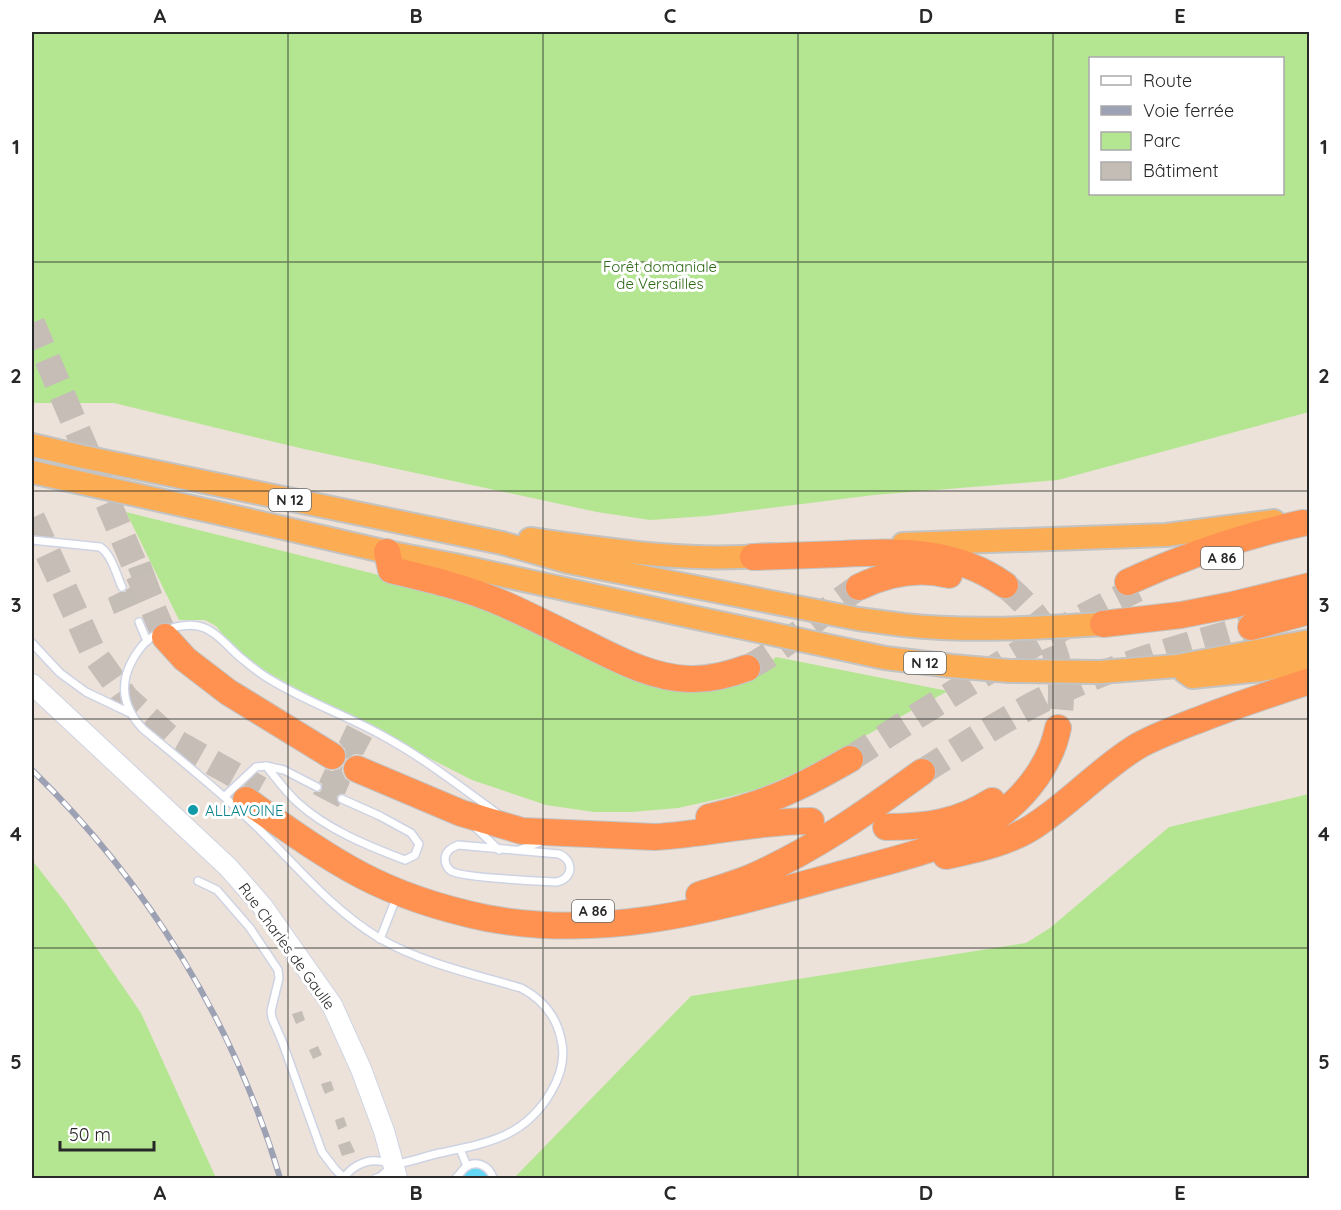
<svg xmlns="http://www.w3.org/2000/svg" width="1341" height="1210" font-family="Quicksand,sans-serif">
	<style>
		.green { fill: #b4e692; fill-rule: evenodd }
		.water { fill: #65d8f5 }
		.building { fill: #c3bdb5 }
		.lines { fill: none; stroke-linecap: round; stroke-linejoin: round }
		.motorway-tunnel { stroke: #c5bdb6; stroke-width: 26; stroke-dasharray: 26 13; stroke-linecap: butt }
		.service-casing { stroke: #ced3e3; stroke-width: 10 }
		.secondary-casing { stroke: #ced3e3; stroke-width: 22 }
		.trunk-casing { stroke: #c3c3c3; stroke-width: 26 }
		.motorway-casing { stroke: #c3c3c3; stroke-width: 28 }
		.service { stroke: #fff; stroke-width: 7 }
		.secondary { stroke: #fff; stroke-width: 20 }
		.trunk { stroke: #fcac52; stroke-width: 22 }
		.motorway { stroke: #ff9151; stroke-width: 26 }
		.rail-casing { stroke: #9ca1b4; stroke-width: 6 }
		.rail { stroke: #fff; stroke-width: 4; stroke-dasharray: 11; stroke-linecap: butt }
		.grid { fill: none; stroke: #282828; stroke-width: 1.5; stroke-opacity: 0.55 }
		.culture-dot { fill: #0f9aa8; stroke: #fff; stroke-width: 2 }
		.labels { text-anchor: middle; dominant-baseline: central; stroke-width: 6; stroke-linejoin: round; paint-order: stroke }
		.shield { fill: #fff; stroke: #686868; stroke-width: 1.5 }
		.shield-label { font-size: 14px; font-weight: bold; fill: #282828 }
		.park-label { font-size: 15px; fill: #2c6815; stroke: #fff }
		.culture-label { font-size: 15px; fill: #0d838f; stroke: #fff; text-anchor: start }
		.street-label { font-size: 15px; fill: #282828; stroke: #fff }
		.neatline { fill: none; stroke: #282828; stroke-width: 2 }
		.grid-label { font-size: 20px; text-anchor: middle; font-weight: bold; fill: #282828 }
	</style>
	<rect width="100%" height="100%" fill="#ece2d9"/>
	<!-- green -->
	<g class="green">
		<path d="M32,32h1277v380l-251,68 -184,15 -167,21 -57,4 -53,-8 -293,-63 -190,-46h-82zM1090,58h192v136h-192z"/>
		<path d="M126,512l245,61 95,27 160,74 111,6 22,-9 17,-14 172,34 -144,78 -43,19 -33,9 -50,11 -46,4h-38l-48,-7 -74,-25 -51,-26 -35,-21 -85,-42 -32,-18 -19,-12 -23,-21 -11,-14 -11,-6h-26z"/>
		<path d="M1309,794v384h-795l177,-182 335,-53 24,-15 119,-101z"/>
		<path d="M32,860l33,42 76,111 75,165h-184z"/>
	</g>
	<!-- water -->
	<path class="water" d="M477,1168l7,2 5,8h-28l9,-9z"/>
	<!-- building -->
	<g class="building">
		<path d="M150,561l12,32 -48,21 -6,-16 12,-6h5l2,-3 8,-3 -7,-17z"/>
		<path d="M347,725l25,13 -9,17 -8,-1 -9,5 -1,-10 -6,-7z"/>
		<path d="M343,766l-1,5 3,7 5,4 -5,12h-4l-4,2v4l3,4 -2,3 -25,-13 1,-2h6l2,-3v-5l-3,-2 6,-13 7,2 7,-2z"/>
		<path d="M302,1011l3,9 -9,4 -4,-10z"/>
		<path d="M318,1046l4,9 -9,4 -4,-9z"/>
		<path d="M331,1081l3,9 -9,4 -4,-10z"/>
		<path d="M344,1117l3,9 -9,4 -3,-10z"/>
		<path d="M350,1141l5,11 -13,4 -4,-11z"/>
	</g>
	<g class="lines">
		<!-- motorway-tunnel -->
		<g class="motorway-tunnel">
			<path d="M32,323l133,314"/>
			<path d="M32,518l61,134 33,46 46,42 88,49"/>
			<path d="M1005,585c49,41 63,80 53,143"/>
			<path d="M747,668c42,-21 73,-56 112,-81"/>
			<path d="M850,759c93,-60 187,-121 287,-170"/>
			<path d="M922,772c40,-25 80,-52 122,-73 67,-33 136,-52 207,-72"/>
		</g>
		<!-- service casing -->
		<g class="service-casing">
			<g id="service">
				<path d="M32,540l68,7c12,8 16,27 22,40"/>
				<path d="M139,622l8,19"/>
				<path d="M32,643l28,30 26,19 44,21"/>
				<path d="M317,787l-33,-17 -18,-4c10,12 20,26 31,36 29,27 71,44 108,58l10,-5 4,-11 -8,-11 -31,-17 -38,-17"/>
				<path d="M225,796l31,-29 10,-1"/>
				<path d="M475,827l24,23"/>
				<path d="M458,845l101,9c16,7 14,25 -3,28 -17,-1 -95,-4 -105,-11 -4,-3 -6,-8 -6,-13 1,-7 6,-10 13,-13z"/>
				<path d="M519,850l24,-9"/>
				<path d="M198,881l19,9 33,38 28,42 1,8 -8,33 1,7 10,23 40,111 13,17 9,9"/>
				<path d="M380,939l17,-43"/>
				<path d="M460,1149l7,17"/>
				<path d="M344,1178c6,-10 21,-19 34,-17 6,0 12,3 18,3 15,-2 30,-8 44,-11 48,-10 85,-16 111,-61 10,-17 15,-34 10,-53 -5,-24 -19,-40 -40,-51 -48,-14 -99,-25 -142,-50 -48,-29 -82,-72 -122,-111 -36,-35 -75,-66 -114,-98 -14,-15 -22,-33 -17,-53 3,-12 12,-27 21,-35 11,-11 37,-18 51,-15 17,3 31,22 43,32 10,8 19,16 30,22 36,22 77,36 114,57 40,22 76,50 113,77"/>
				<path d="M376,1178l4,-1 12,-11"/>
				<path d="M456,1178c3,-3 6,-8 10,-11 11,-8 24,0 27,11"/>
			</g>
		</g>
		<!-- secondary casing -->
		<g class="secondary-casing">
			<path id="secondary" d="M32,684l196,183 35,40 69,98 29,64 23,62 13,47"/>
		</g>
		<!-- trunk casing -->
		<g class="trunk-casing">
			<g id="trunk">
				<path d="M32,445l47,11 423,87 66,19 290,57c15,2 30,4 46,6 65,7 133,3 199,-1"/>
				<path d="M32,472l182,40 173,40 68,13 242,53 188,40 67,8 57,5 91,1 77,-6 133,-25"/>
				<path d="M530,539c80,11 160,24 241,16"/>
				<path d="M903,544l263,-9 108,-14"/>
				<path d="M1185,672l7,5 69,-7 49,-8"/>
			</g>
		</g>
		<!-- motorway casing -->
		<g class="motorway-casing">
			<g id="motorway">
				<path d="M387,552l4,18c39,9 76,18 113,34 29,13 58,28 87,42 30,15 63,32 98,33 21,1 39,-4 58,-11"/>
				<path d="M753,557c29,-1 58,-2 88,-3 60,-3 113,-5 164,31"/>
				<path d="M1128,582c57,-26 114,-46 175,-59"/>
				<path d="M859,587c29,-14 59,-20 90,-12"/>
				<path d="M1103,624l78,-9 51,-10 78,-19"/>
				<path d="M1251,627l59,-16"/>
				<path d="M165,637l20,22 43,33 104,64"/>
				<path d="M357,769l104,44 61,18 133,6c52,-3 103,-16 156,-16"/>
				<path d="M246,800c37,26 74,53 115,75 38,20 82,34 125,43 128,24 240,-13 363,-46 50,-14 106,-25 149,-56 29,-21 53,-53 60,-88"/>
				<path d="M709,817c12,-3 25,-6 37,-10 36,-10 71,-29 104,-48"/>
				<path d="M886,827c40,0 71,-4 106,-26"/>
				<path d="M946,856c33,-7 67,-14 94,-34 34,-23 63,-55 98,-76 20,-11 42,-19 63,-27 36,-14 72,-26 109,-38"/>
				<path d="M699,895c18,-6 36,-11 53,-18 63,-28 115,-65 170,-105"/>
			</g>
		</g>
		<!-- service -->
		<use href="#service" class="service"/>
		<!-- secondary -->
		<use href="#secondary" class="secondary"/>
		<!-- trunk -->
		<use href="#trunk" class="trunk"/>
		<!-- motorway -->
		<use href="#motorway" class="motorway"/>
		<!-- rail casing -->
		<g class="rail-casing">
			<path id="rail" d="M32,770c115,112 203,254 248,408"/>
		</g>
		<!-- rail -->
		<use href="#rail" class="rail"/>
	</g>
	<!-- grid -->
	<path class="grid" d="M288,32v1146M543,32v1146M798,32v1146M1053,32v1146M32,262h1278M32,491h1278M32,719h1278M32,948h1278"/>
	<!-- markers -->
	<circle class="culture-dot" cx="193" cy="810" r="6"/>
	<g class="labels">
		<!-- shield labels -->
		<g class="shield">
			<rect x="269" y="489" width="42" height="22" rx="4.5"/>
			<rect x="1201" y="547" width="42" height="22" rx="4.5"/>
			<rect x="904" y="652" width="42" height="22" rx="4.5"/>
			<rect x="572" y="900" width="42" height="22" rx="4.5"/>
		</g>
		<g class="shield-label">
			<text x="290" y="500">N 12</text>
			<text x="1222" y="558">A 86</text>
			<text x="925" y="663">N 12</text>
			<text x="593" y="911">A 86</text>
		</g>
		<!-- park labels -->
		<g class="park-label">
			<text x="660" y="266">Forêt domaniale<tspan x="660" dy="17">de Versailles</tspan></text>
		</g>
		<!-- culture labels -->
		<g class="culture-label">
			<text x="205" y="810">ALLAVOINE</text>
		</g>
		<!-- street labels -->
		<g class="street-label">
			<text transform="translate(287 946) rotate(54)">Rue Charles de Gaulle</text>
		</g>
	</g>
	<!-- border -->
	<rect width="1341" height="1210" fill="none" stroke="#ffffff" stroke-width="66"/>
	<!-- legend -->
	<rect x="1089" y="57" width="195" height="138" fill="#ffffff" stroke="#a9a9a9" stroke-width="1.5"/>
	<rect x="1101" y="76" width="30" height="9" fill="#ffffff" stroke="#a9a9a9" stroke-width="1.5"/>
	<text x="1143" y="87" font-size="18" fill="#282828">Route</text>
	<rect x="1101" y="106" width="30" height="9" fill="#9ca1b4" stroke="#a9a9a9" stroke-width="1.5"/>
	<text x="1143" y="117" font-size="18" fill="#282828">Voie ferrée</text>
	<rect x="1101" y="132" width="30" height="18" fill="#b4e692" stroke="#a9a9a9" stroke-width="1.5"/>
	<text x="1143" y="147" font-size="18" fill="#282828">Parc</text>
	<rect x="1101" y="162" width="30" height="18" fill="#c3bdb5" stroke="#a9a9a9" stroke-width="1.5"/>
	<text x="1143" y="177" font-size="18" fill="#282828">Bâtiment</text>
	<!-- scale -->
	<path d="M60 1141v9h94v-9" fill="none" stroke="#282828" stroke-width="3"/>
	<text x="69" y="1141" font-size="18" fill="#282828" stroke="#ffffff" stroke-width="4.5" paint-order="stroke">50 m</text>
	<rect x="33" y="33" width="1275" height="1144" class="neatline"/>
	<g class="grid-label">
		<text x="160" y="23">A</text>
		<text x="416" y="23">B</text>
		<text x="670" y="23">C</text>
		<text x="926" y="23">D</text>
		<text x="1180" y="23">E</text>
		<text x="16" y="154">1</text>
		<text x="1324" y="154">1</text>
		<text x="16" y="383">2</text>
		<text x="1324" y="383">2</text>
		<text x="16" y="612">3</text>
		<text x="1324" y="612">3</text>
		<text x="16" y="841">4</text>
		<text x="1324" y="841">4</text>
		<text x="16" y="1069">5</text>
		<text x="1324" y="1069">5</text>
		<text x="160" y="1200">A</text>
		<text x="416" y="1200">B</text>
		<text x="670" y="1200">C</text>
		<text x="926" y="1200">D</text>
		<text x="1180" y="1200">E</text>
	</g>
</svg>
